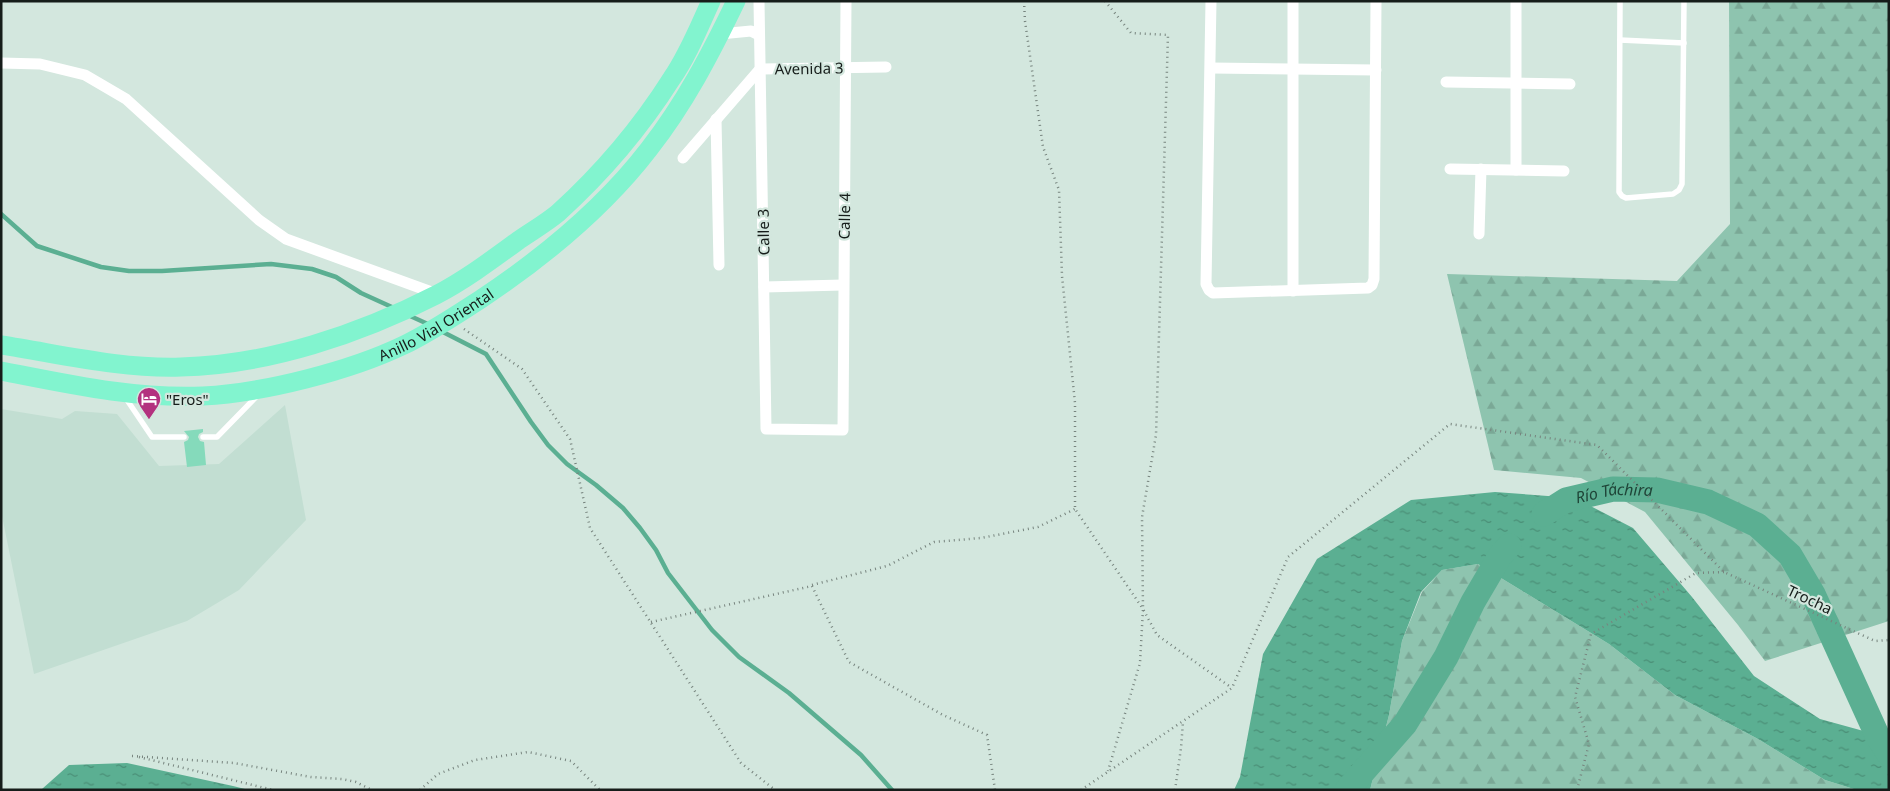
<svg xmlns="http://www.w3.org/2000/svg" width="1890" height="791" font-family="'Noto Sans',sans-serif">
	<style>
		.built { fill: #c2ded2 }
		.forest { fill: url(#forest-firs) }
		.water { fill: url(#water-ripples) }
		.lines { fill: none; stroke-linecap: round; stroke-linejoin: round }
		.stream { stroke: #5baf92; stroke-width: 4.5 }
		.river { stroke: #5baf92; stroke-width: 25 }
		.building { fill: #85dabb }
		.path { stroke: #77847e; stroke-width: 2.5; stroke-dasharray: 1 4; stroke-linecap: butt }
		.service { stroke: #fff; stroke-width: 5.5 }
		.minor { stroke: #fff; stroke-width: 11 }
		.trunk { stroke: #82f4cf; stroke-width: 19 }
		.labels { text-anchor: middle; dominant-baseline: central; stroke-width: 4.5; stroke-linejoin: round; paint-order: stroke }
		.street-label { font-size: 15px; fill: #161d1a; stroke: #d3e7de }
		.poi-label { font-size: 15px; fill: #161d1a; stroke: #d3e7de; text-anchor: start }
		.water-label { font-size: 16px; font-style: italic; fill: #1f4538; stroke: #d3e7de }
	</style>
	<defs>
		<pattern id="forest-firs" width="22" height="20" patternUnits="userSpaceOnUse" patternTransform="scale(1.25)"><rect width="22" height="20" fill="#8ec4af"/><path d="M5 1l3.5 6h-7zM16 11l3.5 6h-7z" fill="#7aa896"/></pattern>
		<pattern id="water-ripples" width="26" height="14" patternUnits="userSpaceOnUse" patternTransform="scale(1.25)"><rect width="26" height="14" fill="#5baf92"/><path d="M2 4q2-2 4 0t4 0M15 11q2-2 4 0t4 0" fill="none" stroke="#4a8e76"/></pattern>
	</defs>
	<rect width="100%" height="100%" fill="#d3e7de"/>
	<!-- built -->
	<path class="built" d="M285,405l21,115 -67,70 -52,31 -153,53 -33,-163v-102l61,10 13,-8 42,3 42,52 60,-2z"/>
	<!-- forest -->
	<g class="forest">
		<path d="M1729,1h160v620l-124,40 -27,-36 -93,-113 -64,-34 -87,-8 -47,-196 230,7 53,-57z"/>
		<path d="M1478,564l131,80 66,51 83,44 67,41 32,10h-487l19,-75 13,-74 20,-49 20,-22z"/>
	</g>
	<!-- water -->
	<g class="water">
		<path d="M1495,492l80,6 58,30 59,69 62,79 66,43 69,19v52h-32l-32,-10 -67,-41 -83,-44 -66,-51 -131,-80 -36,6 -21,22 -19,49 -13,74 -19,75h-136l6,-13 23,-123 54,-95 94,-59z"/>
		<path d="M127,763l106,23 16,4h-223l16,-1 27,-24z"/>
	</g>
	<g class="lines">
		<!-- stream -->
		<g class="stream">
			<path d="M1,214l36,32 64,21 28,4h33l109,-7 41,5 24,8 25,16 33,15"/>
			<path d="M408,315l22,10"/>
			<path d="M441,331l45,23 45,68 17,23 19,19 29,21 27,23 17,20 16,22 12,23 44,57 27,27 50,36 72,62 31,35"/>
		</g>
		<!-- river -->
		<g class="river">
			<path id="s1" d="M1544,514l22,-14 47,-11 44,1 51,12 49,23 33,30 23,39 65,143 11,17"/>
			<path d="M1347,790l58,-66 41,-67 27,-55 27,-46 9,-10"/>
		</g>
	</g>
	<!-- building -->
	<path class="building" d="M203,429v3l-4,2 -1,3 2,4 4,1 2,23 -19,2 -3,-25 4,-2 1,-3 -5,-6z"/>
	<g class="lines">
		<!-- path -->
		<g class="path">
			<path d="M1024,1l1,20 18,126 16,43 3,86 13,127v106l68,100 -3,54 -32,108"/>
			<path d="M1105,1l26,32 37,2 -12,400 -14,82 1,92 14,26 75,53"/>
			<path d="M464,329l58,40 48,70 20,89 151,235 34,27"/>
			<path d="M812,585l75,-19 47,-24 47,-4 57,-11 37,-18"/>
			<path d="M651,622l161,-36 37,76 94,53 44,20 8,55"/>
			<path d="M132,756l102,7 77,14 31,2 14,3 16,8"/>
			<path d="M139,757l134,33"/>
			<path d="M420,790l18,-16 37,-14 53,-8 43,9 29,29"/>
			<path d="M1081,790l151,-102 56,-131 162,-133 147,21 127,127 151,69 14,-1"/>
			<path d="M1175,790l6,-42 2,-26"/>
			<path d="M1577,790l12,-46 -14,-47 16,-63 105,-61 28,-1"/>
		</g>
		<!-- service -->
		<g class="service">
			<path d="M1620,1l-1,191 3,4 4,2 47,-4 6,-4 3,-6 2,-183"/>
			<path d="M1620,40l64,3"/>
			<path d="M125,397l27,40h32"/>
			<path d="M203,437h14l41,-42"/>
		</g>
		<!-- minor -->
		<g class="minor">
			<path d="M759,1l7,428 77,1 3,-429"/>
			<path d="M1211,1l-5,283 3,6 4,3 155,-5 4,-3 2,-6 2,-278"/>
			<path d="M1293,1v290"/>
			<path d="M720,34l31,-3 8,4"/>
			<path d="M1,63l39,1 45,11 41,24 133,121 27,19 151,55"/>
			<path d="M1211,68l165,2"/>
			<path d="M1446,82l124,2"/>
			<path d="M716,119l3,146"/>
			<path d="M683,158l77,-89 126,-2"/>
			<path d="M1450,169l114,2"/>
			<path d="M1516,170v-169"/>
			<path d="M1479,234l2,-65"/>
			<path d="M764,287l79,-2"/>
		</g>
		<!-- trunk -->
		<g class="trunk">
			<path d="M1,345c59,9 120,24 180,22 87,-2 179,-33 255,-72 29,-15 57,-36 83,-55 13,-9 27,-17 39,-27 43,-39 83,-86 114,-135 16,-23 27,-51 39,-77"/>
			<path id="s2" d="M1,371c67,13 133,28 202,25 60,-3 147,-25 201,-51 27,-13 52,-30 77,-46 63,-42 122,-90 168,-150 36,-46 62,-96 87,-148"/>
		</g>
	</g>
	<!-- icons -->
	<defs>
		<g id="hotel-pin" transform="scale(1.25)"><path d="M0 17L-7.5 6A9.5 9.5 0 1 1 7.5 6Z" fill="#b3327f" stroke="#d3e7de"/><path d="M-6-4.5h1.5V1H6V5H4.5V3h-9V5H-6ZM-4 0a1.8 1.8 0 1 1 3.6 0ZM.5 0V-2.5h3Q6-2.5 6 0Z" fill="#fff"/></g>
	</defs>
	<g fill-rule="evenodd">
		<use href="#hotel-pin" x="149" y="399"/>
	</g>
	<g class="labels">
		<!-- street labels -->
		<g class="street-label">
			<text transform="translate(809 68) rotate(-1)">Avenida 3</text>
			<text transform="translate(844 216) rotate(-89)">Calle 4</text>
			<text transform="translate(763 232) rotate(-91)">Calle 3</text>
			<text stroke="none"><textPath href="#s2" startOffset="450">Anillo Vial Oriental</textPath></text>
			<text transform="translate(1810 599) rotate(25)">Trocha</text>
		</g>
		<!-- poi labels -->
		<g class="poi-label">
			<text x="166" y="399">"Eros"</text>
		</g>
		<!-- water labels -->
		<g class="water-label">
			<text stroke="none"><textPath href="#s1" startOffset="75">Río Táchira</textPath></text>
		</g>
	</g>
	<!-- border -->
	<rect width="1890" height="791" fill="none" stroke="#161d1a" stroke-width="5"/>
</svg>
